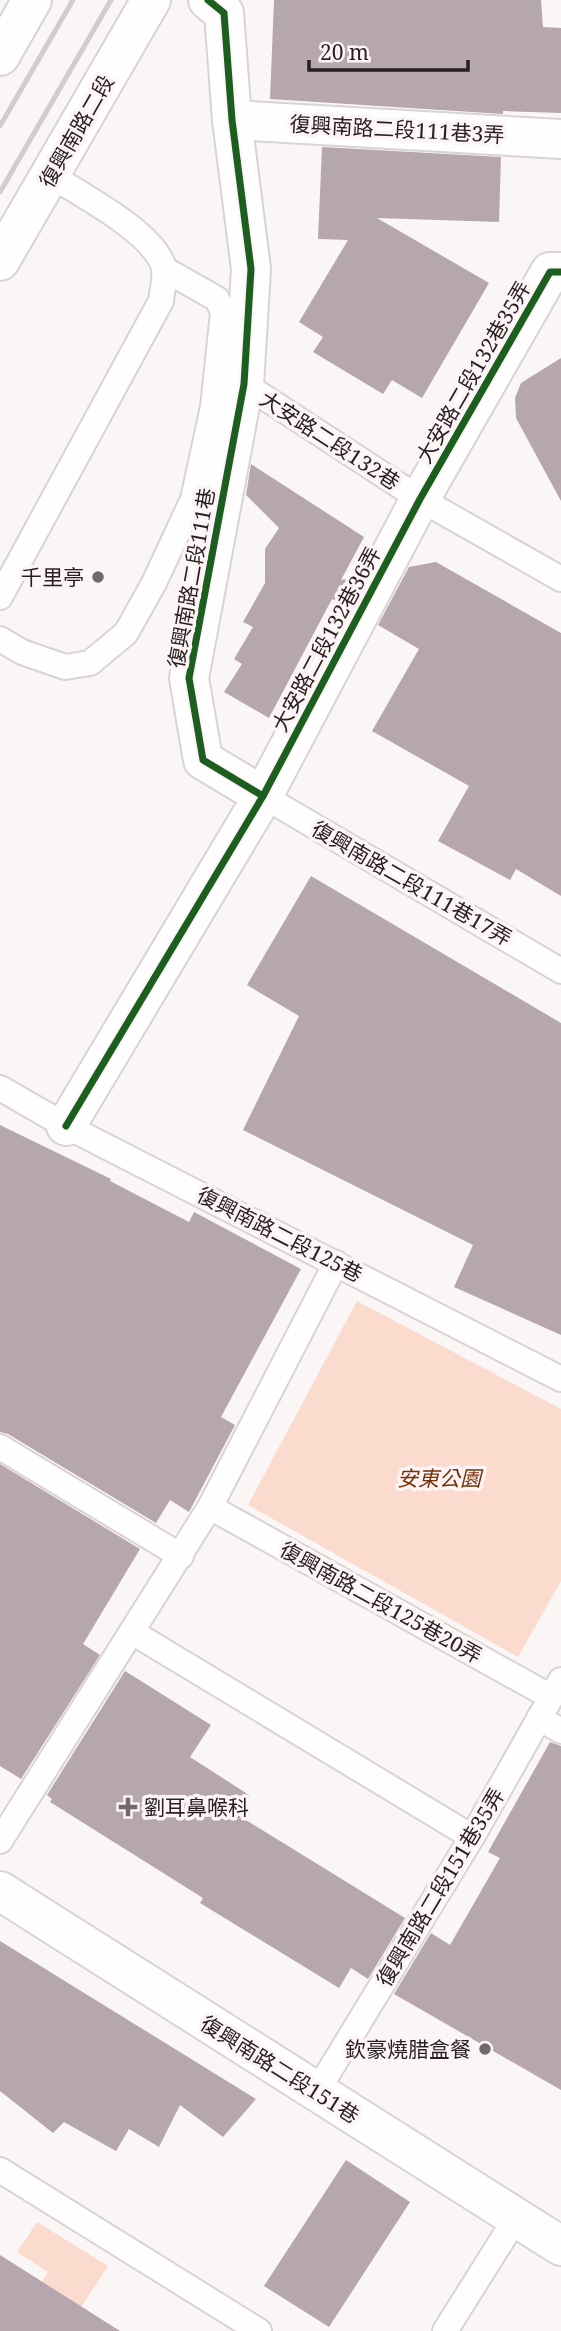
<svg xmlns="http://www.w3.org/2000/svg" width="561" height="2331" font-family="'Noto Serif','Noto Sans TC',serif">
	<style>
		.green { fill: #fadbcd }
		.building { fill: #b6a6ad }
		.lines { fill: none; stroke-linecap: round; stroke-linejoin: round }
		.service-casing { stroke: #dad3d4; stroke-width: 28 }
		.minor-casing { stroke: #dad3d4; stroke-width: 42 }
		.tertiary-casing { stroke: #dad3d4; stroke-width: 42 }
		.secondary-casing { stroke: #dad3d4; stroke-width: 42 }
		.service { stroke: #fefefe; stroke-width: 24 }
		.minor { stroke: #fefefe; stroke-width: 38 }
		.tertiary { stroke: #fefefe; stroke-width: 38 }
		.secondary { stroke: #fefefe; stroke-width: 38 }
		.rail { stroke: #d0cdcd; stroke-width: 5 }
		.cycleway-casing { stroke: #fdf4f5; stroke-width: 11 }
		.cycleway { stroke: #1b5e20; stroke-width: 7 }
		.poi-dot { fill: #716a6b; stroke: #fdf4f5; stroke-width: 2.5 }
		.labels { text-anchor: middle; dominant-baseline: central; stroke-width: 7; stroke-linejoin: round; paint-order: stroke }
		.street-label { font-size: 21px; fill: #271f20; stroke: #fdf4f5 }
		.poi-label { font-size: 21px; fill: #271f20; stroke: #fdf4f5; text-anchor: end }
		.park-label { font-size: 21px; font-style: italic; fill: #753104; stroke: #fdf4f5 }
	</style>
	<rect width="100%" height="100%" fill="#fbf6f6"/>
	<!-- green -->
	<g class="green">
		<path d="M357,1301l204,108v172l-43,76 -270,-152z"/>
		<path d="M37,2222l71,44 -27,41 -39,-25 6,-10 -31,-20z"/>
	</g>
	<!-- building -->
	<g class="building">
		<path d="M274,0h267l2,27 18,1v85l-58,-2v3l-233,-15z"/>
		<path d="M322,147l179,10 -2,65 -122,-4 112,65 -67,115 -30,-18 -9,14 -70,-42 10,-15 -24,-15 49,-82 -30,-1z"/>
		<path d="M561,358v143l-45,-83 -1,-20 6,-15z"/>
		<path d="M251,464l113,73 -23,43 13,-2 -14,25 -8,-4 -63,119 -45,-26 18,-28 -8,-5 19,-32 -10,-5 22,-39v-34l14,-21 -33,-33z"/>
		<path d="M436,562l125,71v263l-45,-27 -6,11 -72,-39 31,-55 -97,-55 47,-82 -41,-24 31,-58z"/>
		<path d="M311,876l250,147v312l-107,-48 19,-42 -230,-115 56,-114 -52,-31z"/>
		<path d="M0,1125l111,54 -1,2 79,41 5,-10 107,57 -80,148 14,8 -46,87 -19,-12 -14,23 -148,-89 -8,-2z"/>
		<path d="M0,1464l140,85 -57,95 17,11 -79,124 -21,-13z"/>
		<path d="M125,1671l86,54 -21,32 59,38 -13,19 169,104 -37,61 -17,-11 -12,20 -139,-85 3,-5 -153,-96 2,-3 -5,-4z"/>
		<path d="M550,1742l11,4v344l-167,-96 37,-61 19,12 50,-87 -12,-6z"/>
		<path d="M0,1941l256,158 -33,38 -43,-32 -21,42 -30,-18 -13,22 -52,-29 -11,11 -53,-42z"/>
		<path d="M346,2160l64,42 -81,125 -65,-41z"/>
		<path d="M0,2255l120,76h-120z"/>
	</g>
	<g class="lines">
		<!-- service casing -->
		<g class="service-casing">
			<g id="service">
				<path d="M244,384l176,115 141,80"/>
				<path d="M0,597l161,-296c1,-10 5,-24 3,-33 -9,-35 -84,-74 -114,-93"/>
				<path d="M0,639l22,13 43,15 25,-4 36,-30 28,-50 39,-84 20,-92 10,-95 -6,-13 -53,-30"/>
				<path d="M263,796l298,175"/>
				<path d="M0,1088l66,38 495,253"/>
				<path d="M0,1447l181,109"/>
				<path d="M210,1507l341,190"/>
				<path d="M132,1632l340,205"/>
				<path d="M539,1718l22,13"/>
				<path d="M0,1841l210,-334 126,-244"/>
				<path d="M316,2093l156,-256 89,-157"/>
				<path d="M0,2170l259,161"/>
				<path d="M445,2331l71,-113"/>
			</g>
		</g>
		<!-- minor casing -->
		<g class="minor-casing">
			<g id="minor">
				<path d="M208,0l16,13 8,107 19,149 -7,115 -55,294 14,82 60,36"/>
				<path d="M232,120l329,19"/>
				<path d="M66,1126l197,-330 157,-297 130,-227h11"/>
			</g>
		</g>
		<!-- tertiary casing -->
		<g class="tertiary-casing">
			<path id="tertiary" d="M0,1891l561,355"/>
		</g>
		<!-- secondary casing -->
		<g class="secondary-casing">
			<g id="secondary">
				<path d="M0,56l32,-56"/>
				<path d="M0,261l151,-261"/>
			</g>
		</g>
		<!-- service -->
		<use href="#service" class="service"/>
		<!-- minor -->
		<use href="#minor" class="minor"/>
		<!-- tertiary -->
		<use href="#tertiary" class="tertiary"/>
		<!-- secondary -->
		<use href="#secondary" class="secondary"/>
		<!-- rail -->
		<g class="rail">
			<path d="M0,126l73,-126"/>
			<path d="M0,192l111,-192"/>
		</g>
		<!-- cycleway casing -->
		<g class="cycleway-casing">
			<g id="cycleway">
				<path d="M208,0l16,13 8,107 19,149 -7,115 -55,294 14,82 60,36"/>
				<path d="M66,1126l197,-330 157,-297 130,-227h11"/>
			</g>
		</g>
		<!-- cycleway -->
		<use href="#cycleway" class="cycleway"/>
	</g>
	<!-- markers -->
	<g class="poi-dot">
		<circle cx="98" cy="577" r="7"/>
		<path d="M124.5 1796.5h7v7h7v7h-7v7h-7v-7h-7v-7h7z"/>
		<circle cx="485" cy="2049" r="7"/>
	</g>
	<g class="labels">
		<!-- street labels -->
		<g class="street-label">
			<text transform="translate(397 129) rotate(3)">復興南路二段111巷3弄</text>
			<text transform="translate(76 131) rotate(-60)">復興南路二段</text>
			<text transform="translate(473 372) rotate(-60)">大安路二段132巷35弄</text>
			<text transform="translate(330 440) rotate(33)">大安路二段132巷</text>
			<text transform="translate(191 578) rotate(-80)">復興南路二段111巷</text>
			<text transform="translate(326 639) rotate(-62)">大安路二段132巷36弄</text>
			<text transform="translate(412 883) rotate(30)">復興南路二段111巷17弄</text>
			<text transform="translate(280 1234) rotate(27)">復興南路二段125巷</text>
			<text transform="translate(381 1602) rotate(29)">復興南路二段125巷20弄</text>
			<text transform="translate(440 1887) rotate(-59)">復興南路二段151巷35弄</text>
			<text transform="translate(280 2069) rotate(32)">復興南路二段151巷</text>
		</g>
		<!-- poi labels -->
		<g class="poi-label">
			<text x="84" y="577">千里亭</text>
			<text x="144" y="1807" text-anchor="start">劉耳鼻喉科</text>
			<text x="471" y="2049">欽豪燒腊盒餐</text>
		</g>
		<!-- park labels -->
		<g class="park-label">
			<text x="439" y="1478">安東公園</text>
		</g>
	</g>
	<!-- scale -->
	<path d="M309 60v10h159v-10" fill="none" stroke="#271f20" stroke-width="3.5"/>
	<text x="320" y="60" font-size="21" fill="#271f20" stroke="#fdf4f5" stroke-width="5" paint-order="stroke">20 m</text>
</svg>
